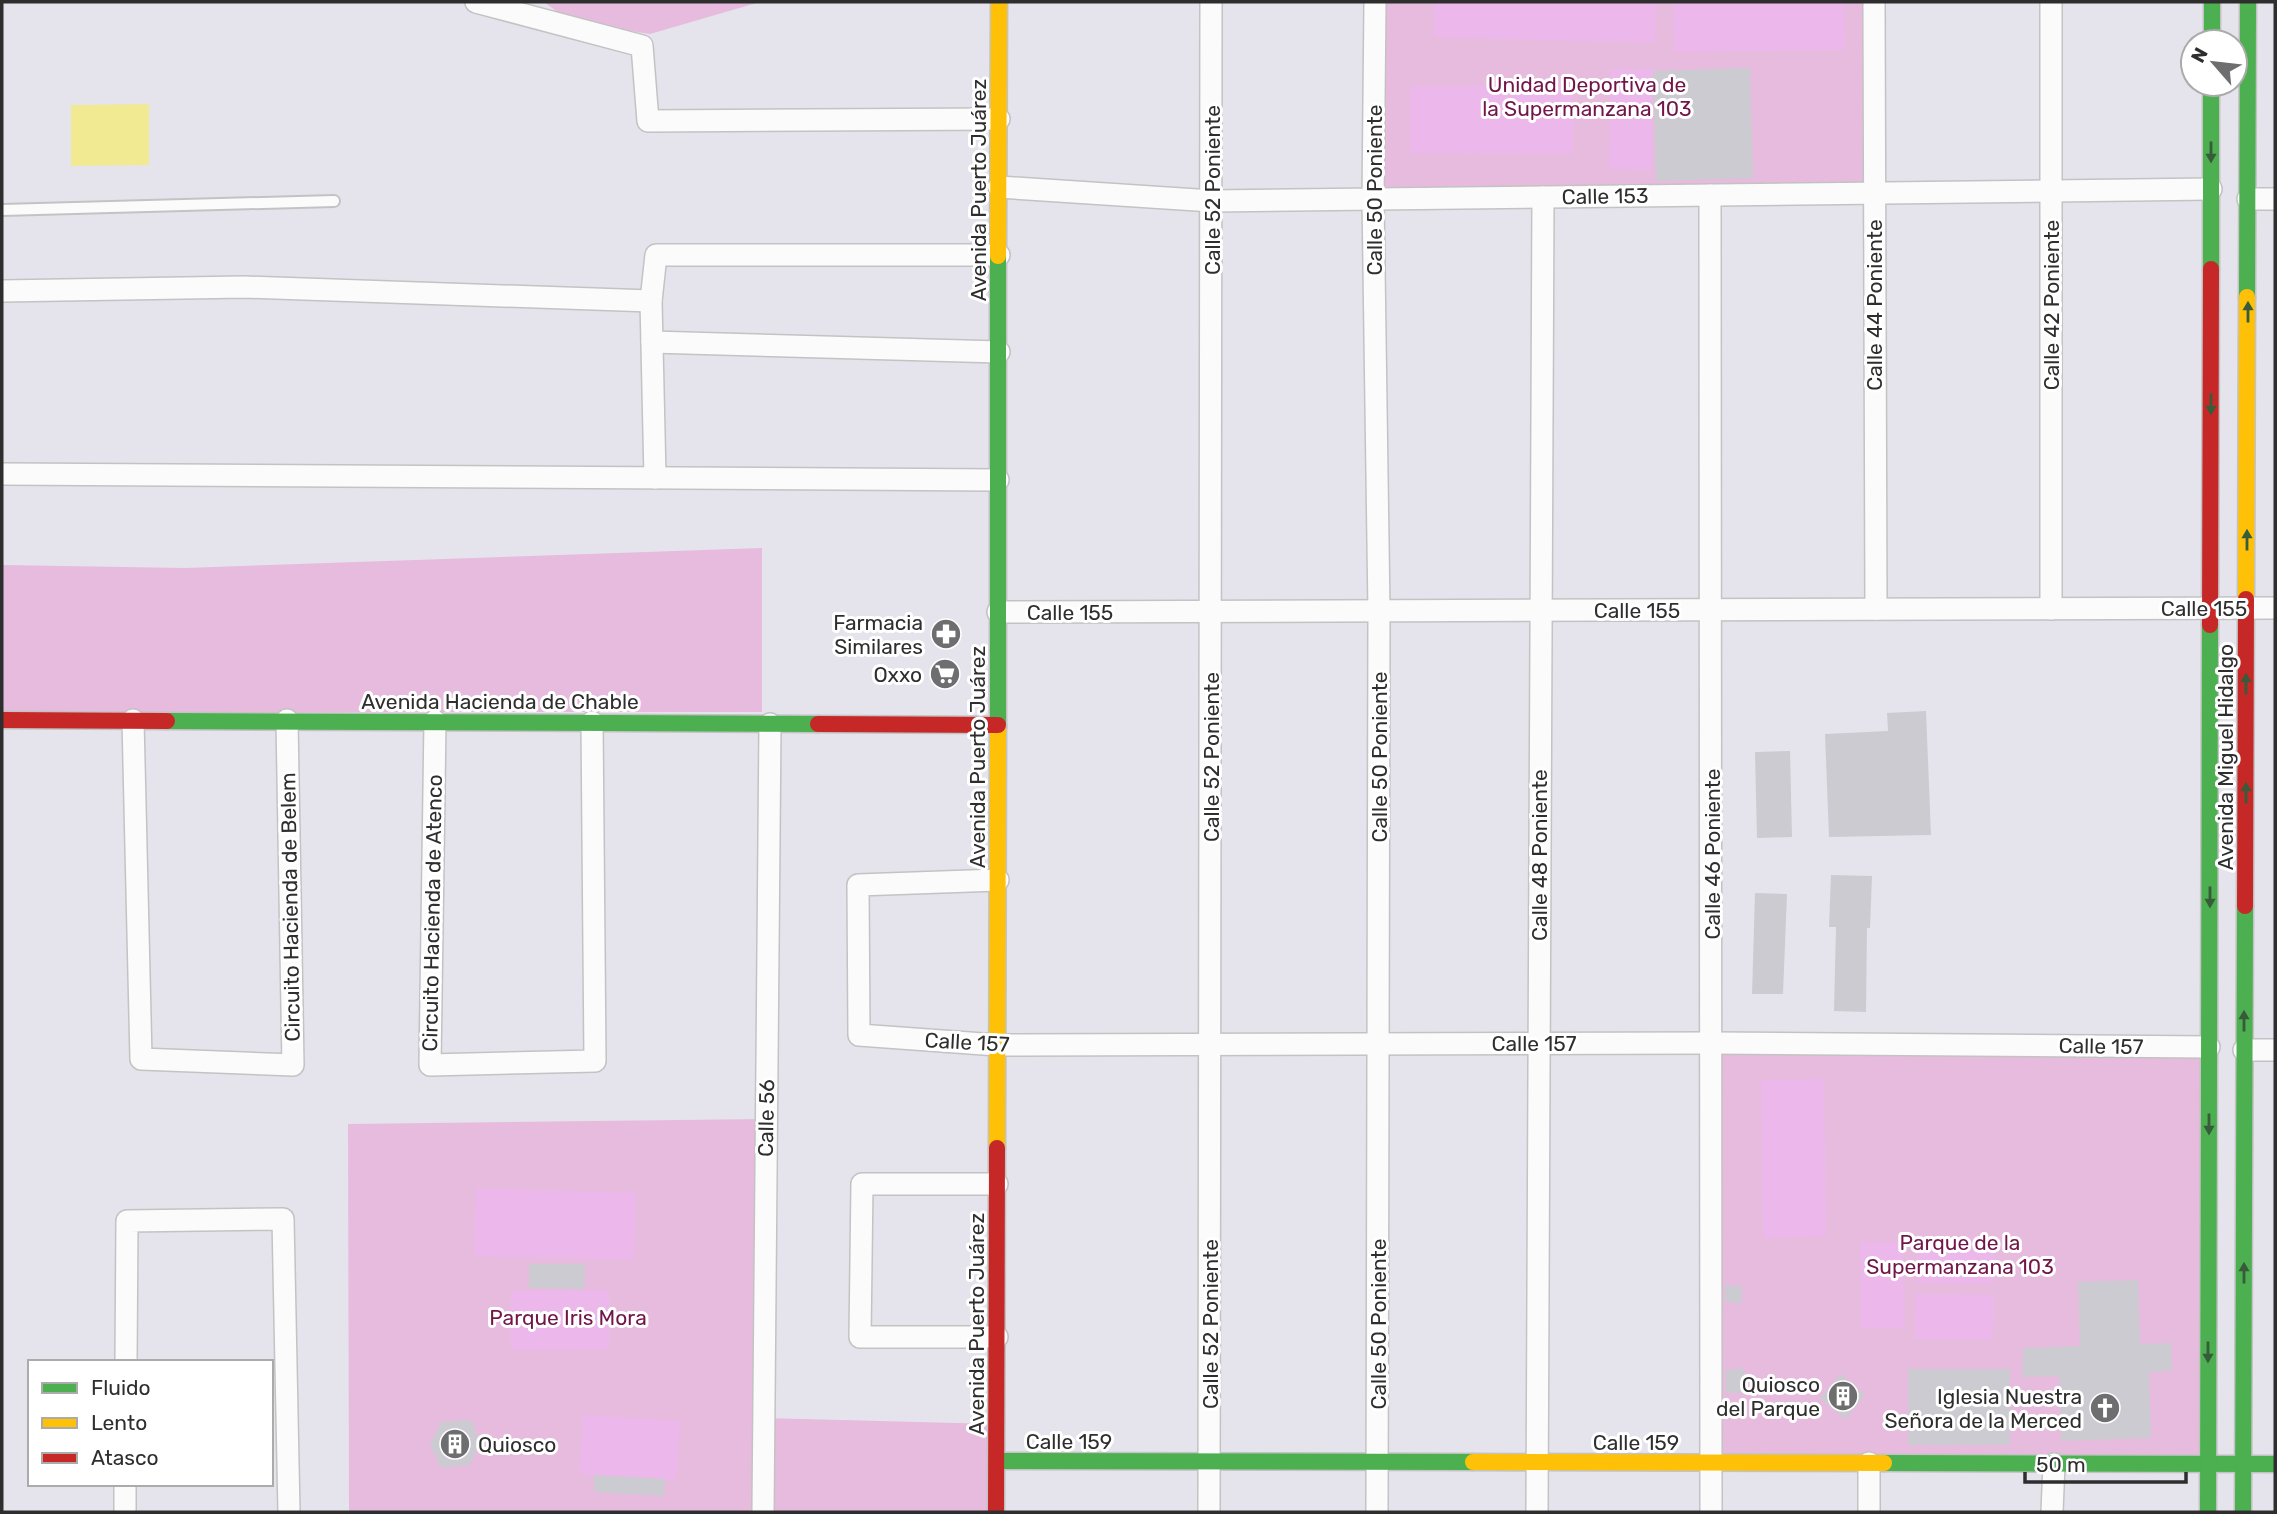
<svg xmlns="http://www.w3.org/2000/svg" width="2277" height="1514" font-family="Rubik,sans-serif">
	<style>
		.green { fill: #e7bbdd }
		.pitch { fill: #ecb8eb }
		.water { fill: #f2ea93 }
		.building { fill: #cccbd1 }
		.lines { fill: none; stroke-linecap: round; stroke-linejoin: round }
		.lane-casing { stroke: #c3c3c3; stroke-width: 14 }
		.street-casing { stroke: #c3c3c3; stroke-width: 24 }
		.fast-casing { stroke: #c3c3c3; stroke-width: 19 }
		.slow-casing { stroke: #c3c3c3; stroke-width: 19 }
		.jam-casing { stroke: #c3c3c3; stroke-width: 19 }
		.lane { stroke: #fbfbfc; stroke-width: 10 }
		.street { stroke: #fbfbfc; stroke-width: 21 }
		.fast { stroke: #4caf50; stroke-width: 16 }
		.slow { stroke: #ffc107; stroke-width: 16 }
		.jam { stroke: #c62828; stroke-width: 16 }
		.oneway { fill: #385b3a }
		.labels { text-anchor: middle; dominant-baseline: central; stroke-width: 6; stroke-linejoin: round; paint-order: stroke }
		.park-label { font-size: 21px; fill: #721649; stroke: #fff }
		.street-label { font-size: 21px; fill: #2e2e2e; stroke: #fff }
		.poi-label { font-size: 21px; fill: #2e2e2e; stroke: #fff; text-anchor: end }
	</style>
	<rect width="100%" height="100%" fill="#e5e4ec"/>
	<!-- green -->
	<g class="green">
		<path d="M544,2h216l-110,32 -79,-12z"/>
		<path d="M1379,2h492l-2,187 -491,4z"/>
		<path d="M762,548v164h-760v-147l183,3z"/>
		<path d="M1713,1044l496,4 -2,415 -495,-1z"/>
		<path d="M766,1119l-2,299 232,6v88h-647l-1,-388z"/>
	</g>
	<!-- pitch -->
	<g class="pitch">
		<path d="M1434,2h222l-1,41 -221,-6z"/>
		<path d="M1673,2h171l1,48 -171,2z"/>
		<path d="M1611,69h42l-1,101 -43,-1z"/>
		<path d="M1410,86h163v68l-163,-1z"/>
		<path d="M1824,1079l2,157 -63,2 -2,-158z"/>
		<path d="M476,1188l160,5 -2,67 -160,-4z"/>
		<path d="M1918,1236l76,2 -1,46 -76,-1z"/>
		<path d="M1903,1242l1,86h-44v-85z"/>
		<path d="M609,1290v59l-98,1v-59z"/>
		<path d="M1916,1294l78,1 -2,45 -77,-1z"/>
		<path d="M583,1415l97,6 -4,59 -97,-6z"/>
	</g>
	<!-- water -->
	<path class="water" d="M149,104v61l-78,1v-61z"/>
	<!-- building -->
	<g class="building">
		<path d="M1750,68l3,110 -97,3 -3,-110z"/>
		<path d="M1926,711l5,124 -102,2 -4,-103 63,-3 -1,-18z"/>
		<path d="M1790,751l2,86 -35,1 -2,-86z"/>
		<path d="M1831,875l41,1 -2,52h-3l-1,84 -32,-1 2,-84h-7z"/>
		<path d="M1755,893l32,1 -4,100h-31z"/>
		<path d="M529,1264h56l-1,25 -55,-1z"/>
		<path d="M2138,1280l2,64 31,-1 1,28 -23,1 2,66 -90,3 -2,-65 -36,1v-29l57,-2 -2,-64z"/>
		<path d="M1725,1285l17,1v17l-17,-1z"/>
		<path d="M1744,1368v25h-18v-23z"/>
		<rect x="1908" y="1369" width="102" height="76"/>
		<path d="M1841,1374l24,21 -20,24 -25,-21z"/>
		<path d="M471,1420l9,23 -10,22 -29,3 -11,-23 11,-23z"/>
		<path d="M594,1475l71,4 -1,17 -70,-4z"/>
	</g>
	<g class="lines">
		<!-- lane casing -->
		<g class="lane-casing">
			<path id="lane" d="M2,210l332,-9"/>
		</g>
		<!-- street casing -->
		<g class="street-casing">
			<g id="street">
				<path d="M476,2l166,44 6,75 351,-2"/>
				<path d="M1375,2l-2,197 6,412 -2,901"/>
				<path d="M1874,2l2,607"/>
				<path d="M999,187l213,14 999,-12"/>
				<path d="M1710,195l1,1317"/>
				<path d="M2248,199h27"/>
				<path d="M2,291l242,-4 407,14"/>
				<path d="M652,342l347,10"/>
				<path d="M2,474l996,6"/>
				<path d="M655,478l-4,-177 5,-46h343"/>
				<path d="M2051,609v-607"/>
				<path d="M998,612l1277,-4"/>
				<path d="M133,720l8,339 152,6 -6,-345"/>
				<path d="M435,721l-5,344 165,-4 -3,-339"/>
				<path d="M998,880l-140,5 1,150 138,10 715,-2 497,4"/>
				<path d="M2244,1050h31"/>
				<path d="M997,1337h-137l2,-153h135"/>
				<path d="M126,1362l1,-141 156,-2 6,293"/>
				<path d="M125,1512v-28"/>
				<path d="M763,1512l7,-788"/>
				<path d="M1209,1512l2,-1510"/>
				<path d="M1537,1512l6,-1315"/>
				<path d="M1869,1512v-49"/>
				<path d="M2052,1512l2,-48"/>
			</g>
		</g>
		<!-- fast casing -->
		<g class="fast-casing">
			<g id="fast">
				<path d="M2212,2v40"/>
				<path d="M2211,269v-185"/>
				<path d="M2247,297l1,-295"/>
				<path d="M167,721l651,3"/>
				<path d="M998,727v-471"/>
				<path d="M997,1461l476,1"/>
				<path d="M1884,1463l391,1"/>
				<path d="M2208,1512l2,-887"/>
				<path d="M2243,1512l2,-606"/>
			</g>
		</g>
		<!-- slow casing -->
		<g class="slow-casing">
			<g id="slow">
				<path d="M998,256l1,-254"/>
				<path d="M2246,599l1,-302"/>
				<path d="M997,1148l1,-421"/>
				<path d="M1473,1462l411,1"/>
			</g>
		</g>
		<!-- jam casing -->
		<g class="jam-casing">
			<g id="jam">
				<path d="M2210,625l1,-356"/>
				<path d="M2,720l165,1"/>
				<path d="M818,724l180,1"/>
				<path d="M2245,906l1,-307"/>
				<path d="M996,1512l1,-364"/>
			</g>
		</g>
		<!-- lane -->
		<use href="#lane" class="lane"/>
		<!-- street -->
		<use href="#street" class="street"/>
		<!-- fast -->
		<use href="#fast" class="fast"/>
		<!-- slow -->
		<use href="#slow" class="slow"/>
		<!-- jam -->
		<use href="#jam" class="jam"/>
	</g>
	<!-- one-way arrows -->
	<defs><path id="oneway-solid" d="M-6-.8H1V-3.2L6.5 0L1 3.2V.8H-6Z" transform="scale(1.75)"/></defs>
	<g class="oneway">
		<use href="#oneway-solid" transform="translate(2211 152) rotate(90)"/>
		<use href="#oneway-solid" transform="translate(2248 312) rotate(-90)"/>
		<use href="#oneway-solid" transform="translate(2211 404) rotate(90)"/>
		<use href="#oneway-solid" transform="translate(2247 540) rotate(-90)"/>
		<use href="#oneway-solid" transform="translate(2246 684) rotate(-90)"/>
		<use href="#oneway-solid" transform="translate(2246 793) rotate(-90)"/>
		<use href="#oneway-solid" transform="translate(2210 897) rotate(90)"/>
		<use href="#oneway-solid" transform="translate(2244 1021) rotate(-90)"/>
		<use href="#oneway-solid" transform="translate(2209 1124) rotate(90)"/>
		<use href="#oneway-solid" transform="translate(2244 1273) rotate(-90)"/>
		<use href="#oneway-solid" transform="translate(2208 1352) rotate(90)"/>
	</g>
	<!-- icons -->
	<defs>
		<g id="pharmacy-disc" transform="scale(1.575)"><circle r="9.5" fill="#6e6e70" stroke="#fff"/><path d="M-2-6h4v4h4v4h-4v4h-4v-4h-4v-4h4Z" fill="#fff"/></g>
		<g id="supermarket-disc" transform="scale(1.575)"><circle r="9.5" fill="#6e6e70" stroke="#fff"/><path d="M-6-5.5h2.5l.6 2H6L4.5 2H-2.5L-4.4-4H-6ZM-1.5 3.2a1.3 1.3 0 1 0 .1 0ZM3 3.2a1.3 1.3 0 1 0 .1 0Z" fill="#fff"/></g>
		<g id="building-disc" transform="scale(1.575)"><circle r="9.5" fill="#6e6e70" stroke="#fff"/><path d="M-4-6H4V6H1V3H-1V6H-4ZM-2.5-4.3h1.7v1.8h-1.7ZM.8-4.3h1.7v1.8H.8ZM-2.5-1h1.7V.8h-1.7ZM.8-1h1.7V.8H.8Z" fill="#fff"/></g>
		<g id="church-disc" transform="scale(1.575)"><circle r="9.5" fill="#6e6e70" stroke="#fff"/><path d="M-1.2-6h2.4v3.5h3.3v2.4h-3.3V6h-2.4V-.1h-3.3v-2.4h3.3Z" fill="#fff"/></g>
	</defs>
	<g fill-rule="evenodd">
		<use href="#pharmacy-disc" x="946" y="634"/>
		<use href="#supermarket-disc" x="945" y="674"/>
		<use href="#building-disc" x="1843" y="1396"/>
		<use href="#church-disc" x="2105" y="1408"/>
		<use href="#building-disc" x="455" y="1444"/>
	</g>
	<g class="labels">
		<!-- park labels -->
		<g class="park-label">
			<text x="1587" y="84">Unidad Deportiva de<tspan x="1587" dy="24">la Supermanzana 103</tspan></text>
			<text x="1960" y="1242">Parque de la<tspan x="1960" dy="24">Supermanzana 103</tspan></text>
			<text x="568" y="1317">Parque Iris Mora</text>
		</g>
		<!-- street labels -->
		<g class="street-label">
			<text transform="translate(978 190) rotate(-90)">Avenida Puerto Juárez</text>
			<text transform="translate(1212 190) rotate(-90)">Calle 52 Poniente</text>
			<text transform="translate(1374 190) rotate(-90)">Calle 50 Poniente</text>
			<text transform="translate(1605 196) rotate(-1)">Calle 153</text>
			<text transform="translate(1874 305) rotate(-90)">Calle 44 Poniente</text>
			<text transform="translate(2051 305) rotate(-90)">Calle 42 Poniente</text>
			<text x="2204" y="608">Calle 155</text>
			<text x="1637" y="610">Calle 155</text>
			<text x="1070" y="612">Calle 155</text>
			<text x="500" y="701">Avenida Hacienda de Chable</text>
			<text transform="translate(977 757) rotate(-90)">Avenida Puerto Juárez</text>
			<text transform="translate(1211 757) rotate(-90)">Calle 52 Poniente</text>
			<text transform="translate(1379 757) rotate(-90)">Calle 50 Poniente</text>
			<text transform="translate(2225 757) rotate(-90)">Avenida Miguel Hidalgo</text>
			<text transform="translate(1712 854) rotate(-90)">Calle 46 Poniente</text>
			<text transform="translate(1539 855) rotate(-90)">Calle 48 Poniente</text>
			<text transform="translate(290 907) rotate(-91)">Circuito Hacienda de Belem</text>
			<text transform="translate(432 913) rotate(-89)">Circuito Hacienda de Atenco</text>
			<text transform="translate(967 1042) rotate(3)">Calle 157</text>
			<text x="1534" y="1043">Calle 157</text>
			<text transform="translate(2101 1046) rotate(1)">Calle 157</text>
			<text transform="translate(766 1118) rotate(-89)">Calle 56</text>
			<text transform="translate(976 1324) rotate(-90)">Avenida Puerto Juárez</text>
			<text transform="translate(1210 1324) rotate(-90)">Calle 52 Poniente</text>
			<text transform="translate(1378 1324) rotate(-90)">Calle 50 Poniente</text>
			<text x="1069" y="1441">Calle 159</text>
			<text x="1636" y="1442">Calle 159</text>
		</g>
		<!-- poi labels -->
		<g class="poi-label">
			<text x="923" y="622">Farmacia<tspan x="923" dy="24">Similares</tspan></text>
			<text x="922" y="674">Oxxo</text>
			<text x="1820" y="1384">Quiosco<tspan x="1820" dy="24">del Parque</tspan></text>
			<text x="2082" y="1396">Iglesia Nuestra<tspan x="2082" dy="24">Señora de la Merced</tspan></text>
			<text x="478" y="1444" text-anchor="start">Quiosco</text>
		</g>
	</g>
	<!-- border -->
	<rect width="2277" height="1514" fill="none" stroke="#2e2e2e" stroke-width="7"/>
	<!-- legend -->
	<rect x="28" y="1360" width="245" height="126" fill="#ffffff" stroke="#ababab" stroke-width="2"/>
	<rect x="42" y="1383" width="35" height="10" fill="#4caf50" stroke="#ababab" stroke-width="2"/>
	<text x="91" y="1395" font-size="21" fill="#2e2e2e">Fluido</text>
	<rect x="42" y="1418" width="35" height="10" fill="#ffc107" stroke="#ababab" stroke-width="2"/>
	<text x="91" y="1430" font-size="21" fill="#2e2e2e">Lento</text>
	<rect x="42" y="1453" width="35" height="10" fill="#c62828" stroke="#ababab" stroke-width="2"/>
	<text x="91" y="1465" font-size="21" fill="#2e2e2e">Atasco</text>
	<!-- north arrow -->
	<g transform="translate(2214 63) rotate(298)"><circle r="33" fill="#ffffff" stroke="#ababab" stroke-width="2"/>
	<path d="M0-5L12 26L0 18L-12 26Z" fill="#6e6e70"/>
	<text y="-10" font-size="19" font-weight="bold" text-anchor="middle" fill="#2e2e2e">N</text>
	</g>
	<!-- scale -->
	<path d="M2025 1472v10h161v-10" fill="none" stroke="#2e2e2e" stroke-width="3.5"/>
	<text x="2036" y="1472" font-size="21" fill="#2e2e2e" stroke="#ffffff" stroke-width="5" paint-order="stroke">50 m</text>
</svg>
